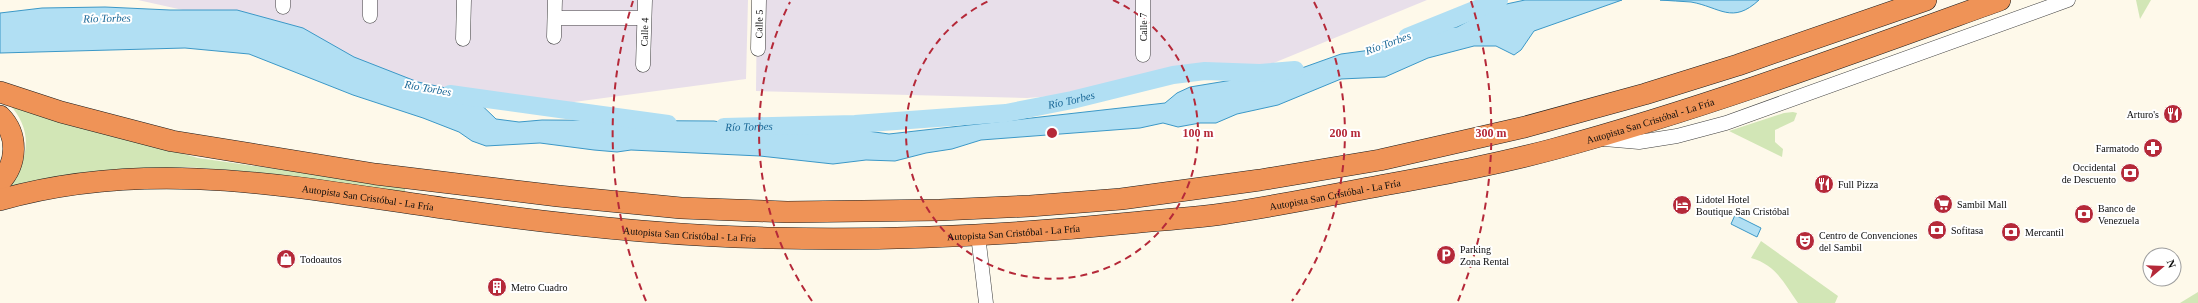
<svg xmlns="http://www.w3.org/2000/svg" width="2198" height="303" font-family="'Times New Roman',serif">
	<style>
		.industrial { fill: #e8dfea }
		.green { fill: #d2e6b6 }
		.water { fill: #b1dff3; stroke: #3b98c7 }
		.lines { fill: none; stroke-linecap: round; stroke-linejoin: round }
		.river { stroke: #b1dff3; stroke-width: 18 }
		.minor-casing { stroke: #3e3e3e; stroke-width: 15 }
		.highway-casing { stroke: #1c1c1c; stroke-width: 22 }
		.minor { stroke: #fff; stroke-width: 14 }
		.highway { stroke: #ef9357; stroke-width: 21 }
		.ring { fill: none; stroke: #b52939; stroke-width: 2; stroke-dasharray: 7 5 }
		.labels { text-anchor: middle; dominant-baseline: central; stroke-width: 4; stroke-linejoin: round; paint-order: stroke }
		.street-label { font-size: 10px; fill: #0b0b0b; stroke: #fff }
		.poi-label { font-size: 10px; fill: #0b0b0b; stroke: #fff; text-anchor: start }
		.water-label { font-size: 11px; font-style: italic; fill: #1a6897; stroke: #fff }
		.centre { fill: #b52939; stroke: #fff; stroke-width: 2 }
		.ring-label { font-size: 12px; text-anchor: middle; font-weight: bold; fill: #b52939; stroke: #fff; stroke-width: 4; stroke-linejoin: round; paint-order: stroke }
	</style>
	<rect width="100%" height="100%" fill="#fef9ea"/>
	<!-- industrial -->
	<g class="industrial">
		<path d="M138,0h610l-2,79 -232,31 -69,-17 -163,-61z"/>
		<path d="M757,0h670l-173,71 -138,20 -89,7 -271,-7z"/>
	</g>
	<!-- green -->
	<g class="green">
		<path d="M2136,0h15l-11,19z"/>
		<path d="M8,103l190,55 207,29v6l-175,-23 -42,-3 -33,2 -153,22c27,-25 34,-60 6,-88z"/>
		<path d="M1793,112l4,1 -3,8 -19,9v12l8,7 -1,8 -53,-26 55,-18z"/>
		<path d="M1761,241l77,55 -3,7h-37c-14,-20 -22,-38 -47,-45z"/>
		<path d="M2198,292v11h-18z"/>
	</g>
	<!-- water -->
	<g class="water">
		<path d="M1525,0h97l-88,31 -13,19 -7,5 -18,-9h-22l-46,12 -43,19 -44,2 -63,26 -41,9 -21,9h-16l-22,4 -15,-4 -23,5 -159,12 -29,9 -26,4 -31,8 -29,-1 -33,4 -73,-8 -129,-6 -14,2 -23,-2 -54,-7 -54,3 -14,-5 -13,-9 -36,-14 -70,-23 -104,-41 -64,-6 -185,5v-40l42,-5 63,-1 65,3h67l66,18 51,29 64,25 51,11 27,26 23,3 23,-2 172,1 63,11 62,-5 50,7 276,-31 12,-10 13,-6 109,-18 42,-15 30,-4 48,-20 38,-3 40,-21z"/>
		<path d="M1660,0h99c-27,25 -39,7 -68,2 -10,-1 -21,-1 -31,-2z"/>
		<path d="M1735,215l26,13 -4,9 -26,-13z"/>
	</g>
	<g class="lines">
		<!-- river -->
		<g class="river">
			<path d="M1407,37l92,-37"/>
			<path d="M450,94l218,30"/>
			<path id="s1" d="M724,127l131,-3 151,-11 66,-13 101,-25 32,-4 55,2 35,-3"/>
		</g>
		<!-- minor casing -->
		<g class="minor-casing">
			<g id="minor">
				<path d="M283,7v-7"/>
				<path d="M370,16v-16"/>
				<path d="M555,18h89"/>
				<path d="M554,37l1,-37"/>
				<path d="M463,39l1,-39"/>
				<path id="s2" d="M758,49l1,-49"/>
				<path d="M1143,55v-55"/>
				<path id="s3" d="M643,65l2,-65"/>
				<path d="M1604,139l35,3 38,-6 49,-13 342,-123"/>
				<path d="M978,235l8,68"/>
			</g>
		</g>
		<!-- highway casing -->
		<g class="highway-casing">
			<g id="highway">
				<path d="M0,92l61,20 111,29 203,33 183,22 123,12 106,4 153,-2 90,-4 91,-7 139,-19 120,-20 145,-33 120,-33 93,-29 188,-65"/>
				<path d="M0,116c19,19 17,48 0,66"/>
				<path id="s4" d="M0,200c154,-44 303,-11 457,10 106,15 208,26 316,28 119,3 238,-3 357,-15 31,-3 62,-5 92,-9 47,-7 94,-16 141,-25 64,-12 128,-23 191,-40 151,-41 299,-96 446,-149"/>
			</g>
		</g>
		<!-- minor -->
		<use href="#minor" class="minor"/>
		<!-- highway -->
		<use href="#highway" class="highway"/>
	</g>
	<!-- distance rings -->
	<g class="ring">
		<path d="M1113 0A146 146 0 1 1 991 0"/>
		<path d="M812 301A293 293 0 0 1 790 2M1314 2A293 293 0 0 1 1292 301"/>
		<path d="M646 301A439 439 0 0 1 633 1M1471 1A439 439 0 0 1 1458 301"/>
	</g>
	<!-- icons -->
	<defs>
		<g id="restaurant-disc" transform="scale(1)"><circle r="9.5" fill="#b52939" stroke="#fff"/><path d="M-5-6h1v4h1v-4h1v4h1v-4h1v5L-1.5 .5V6h-2V.5L-5-1ZM5-6V6H3V1.5H1.5Q1.5-4 5-6Z" fill="#fff"/></g>
		<g id="pharmacy-disc" transform="scale(1)"><circle r="9.5" fill="#b52939" stroke="#fff"/><path d="M-2-6h4v4h4v4h-4v4h-4v-4h-4v-4h4Z" fill="#fff"/></g>
		<g id="bank-disc" transform="scale(1)"><circle r="9.5" fill="#b52939" stroke="#fff"/><path d="M-6-4H6V4H-6ZM0-2.3a2.3 2.3 0 1 0 0 4.6a2.3 2.3 0 1 0 0-4.6Z" fill="#fff"/></g>
		<g id="supermarket-disc" transform="scale(1)"><circle r="9.5" fill="#b52939" stroke="#fff"/><path d="M-6-5.5h2.5l.6 2H6L4.5 2H-2.5L-4.4-4H-6ZM-1.5 3.2a1.3 1.3 0 1 0 .1 0ZM3 3.2a1.3 1.3 0 1 0 .1 0Z" fill="#fff"/></g>
		<g id="hotel-disc" transform="scale(1)"><circle r="9.5" fill="#b52939" stroke="#fff"/><path d="M-6-4.5h1.5V1H6V5H4.5V3h-9V5H-6ZM-4 0a1.8 1.8 0 1 1 3.6 0ZM.5 0V-2.5h3Q6-2.5 6 0Z" fill="#fff"/></g>
		<g id="theatre-disc" transform="scale(1)"><circle r="9.5" fill="#b52939" stroke="#fff"/><path d="M-5-5.5Q0-4 5-5.5V0Q5 5 0 6Q-5 5-5 0ZM-3.3-2.5H-1v1.5H-3.3ZM1-2.5H3.3v1.5H1ZM-2.8 1Q0 5.5 2.8 1Z" fill="#fff"/></g>
		<g id="parking-disc" transform="scale(1)"><circle r="9.5" fill="#b52939" stroke="#fff"/><path d="M-3.5-5.5H1a3.5 3.5 0 0 1 0 7H-1V5.5H-3.5ZM-1-3.4V-.6H.8a1.4 1.4 0 0 0 0-2.8Z" fill="#fff"/></g>
		<g id="shop-disc" transform="scale(1)"><circle r="9.5" fill="#b52939" stroke="#fff"/><path d="M-5-2.5h2.3a2.7 3.5 0 0 1 5.4 0H5L5.5 6h-11ZM-1.5-2.5h3a1.5 2.3 0 0 0-3 0Z" fill="#fff"/></g>
		<g id="building-disc" transform="scale(1)"><circle r="9.5" fill="#b52939" stroke="#fff"/><path d="M-4-6H4V6H1V3H-1V6H-4ZM-2.5-4.3h1.7v1.8h-1.7ZM.8-4.3h1.7v1.8H.8ZM-2.5-1h1.7V.8h-1.7ZM.8-1h1.7V.8H.8Z" fill="#fff"/></g>
	</defs>
	<g fill-rule="evenodd">
		<use href="#restaurant-disc" x="2173" y="114"/>
		<use href="#pharmacy-disc" x="2153" y="148"/>
		<use href="#bank-disc" x="2130" y="173"/>
		<use href="#restaurant-disc" x="1824" y="184"/>
		<use href="#supermarket-disc" x="1943" y="204"/>
		<use href="#hotel-disc" x="1682" y="205"/>
		<use href="#bank-disc" x="2084" y="214"/>
		<use href="#bank-disc" x="1937" y="230"/>
		<use href="#bank-disc" x="2011" y="232"/>
		<use href="#theatre-disc" x="1805" y="241"/>
		<use href="#parking-disc" x="1446" y="255"/>
		<use href="#shop-disc" x="286" y="259"/>
		<use href="#building-disc" x="497" y="287"/>
	</g>
	<g class="labels">
		<!-- street labels -->
		<g class="street-label">
			<text stroke="none"><textPath href="#s2" startOffset="25">Calle 5</textPath></text>
			<text transform="translate(1143 27) rotate(-90)">Calle 7</text>
			<text stroke="none"><textPath href="#s3" startOffset="33">Calle 4</textPath></text>
			<text stroke="none"><textPath href="#s4" startOffset="1667">Autopista San Cristóbal - La Fría</textPath></text>
			<text stroke="none"><textPath href="#s4" startOffset="1343">Autopista San Cristóbal - La Fría</textPath></text>
			<text stroke="none"><textPath href="#s4" startOffset="371">Autopista San Cristóbal - La Fría</textPath></text>
			<text stroke="none"><textPath href="#s4" startOffset="1019">Autopista San Cristóbal - La Fría</textPath></text>
			<text stroke="none"><textPath href="#s4" startOffset="695">Autopista San Cristóbal - La Fría</textPath></text>
		</g>
		<!-- poi labels -->
		<g class="poi-label">
			<text x="2159" y="114" text-anchor="end">Arturo's</text>
			<text x="2139" y="148" text-anchor="end">Farmatodo</text>
			<text x="2116" y="167" text-anchor="end">Occidental<tspan x="2116" dy="12">de Descuento</tspan></text>
			<text x="1838" y="184">Full Pizza</text>
			<text x="1696" y="199">Lidotel Hotel<tspan x="1696" dy="12">Boutique San Cristóbal</tspan></text>
			<text x="1957" y="204">Sambil Mall</text>
			<text x="2098" y="208">Banco de<tspan x="2098" dy="12">Venezuela</tspan></text>
			<text x="1951" y="230">Sofitasa</text>
			<text x="2025" y="232">Mercantil</text>
			<text x="1819" y="235">Centro de Convenciones<tspan x="1819" dy="12">del Sambil</tspan></text>
			<text x="1460" y="249">Parking<tspan x="1460" dy="12">Zona Rental</tspan></text>
			<text x="300" y="259">Todoautos</text>
			<text x="511" y="287">Metro Cuadro</text>
		</g>
		<!-- water labels -->
		<g class="water-label">
			<text transform="translate(107 18) rotate(-1)">Río Torbes</text>
			<text transform="translate(1388 43) rotate(-20)">Río Torbes</text>
			<text transform="translate(428 88) rotate(10)">Río Torbes</text>
			<text stroke="none"><textPath href="#s1" startOffset="349">Río Torbes</textPath></text>
			<text stroke="none"><textPath href="#s1" startOffset="25">Río Torbes</textPath></text>
		</g>
	</g>
	<circle cx="1052" cy="133" r="6" class="centre"/>
	<g class="ring-label">
		<text x="1198" y="137">100 m</text>
		<text x="1345" y="137">200 m</text>
		<text x="1491" y="137">300 m</text>
	</g>
	<!-- north arrow -->
	<g transform="translate(2162 267) rotate(71)"><circle r="19" fill="#ffffff" stroke="#9d9d9d"/>
	<path d="M0-3L7 15L0 10L-7 15Z" fill="#b52939"/>
	<text y="-6" font-size="11" font-weight="bold" text-anchor="middle" fill="#0b0b0b">N</text>
	</g>
</svg>
